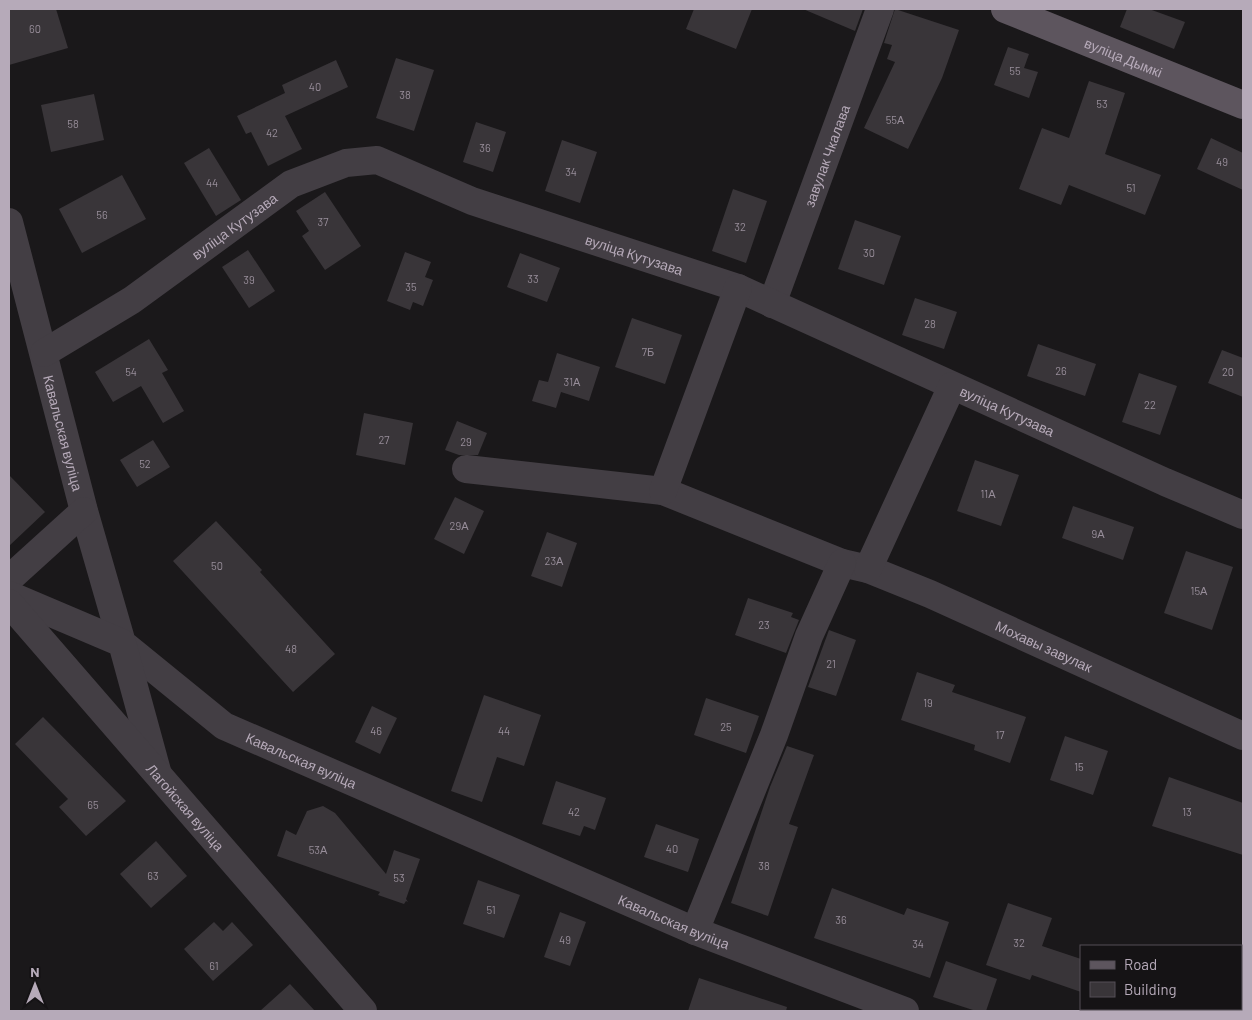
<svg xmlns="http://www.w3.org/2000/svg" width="1252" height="1020" font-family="Barlow,sans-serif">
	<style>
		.building { fill: #393539 }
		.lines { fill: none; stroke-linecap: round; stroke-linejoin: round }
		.minor { stroke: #433e44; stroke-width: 28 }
		.major { stroke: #5d555e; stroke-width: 28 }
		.labels { text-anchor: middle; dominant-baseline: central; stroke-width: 4; stroke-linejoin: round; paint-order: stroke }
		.number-label { font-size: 11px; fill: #978d99 }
		.street-label { font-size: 14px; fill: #b6aab9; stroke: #151315 }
	</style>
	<rect width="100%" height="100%" fill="#1a181a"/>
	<!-- building -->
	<g class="building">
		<path d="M9,9h47l12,39 -59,17z"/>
		<path d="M694,9h58l-16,40 -50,-20z"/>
		<path d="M803,9h60l-8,22z"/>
		<path d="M895,9l64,21 -17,48 -34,71 -44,-21 31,-66 -8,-3 5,-14 -8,-2z"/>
		<path d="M1127,9h22l36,13 -11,27 -54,-22z"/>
		<path d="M1008,47l21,7 -5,14 14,4 -9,26 -35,-13z"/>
		<path d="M396,58l38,12 -20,61 -38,-13z"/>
		<path d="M336,60l12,27 -63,29 17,33 -34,17 -17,-34 -5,2 -9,-18 48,-23 -3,-8z"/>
		<path d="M1089,81l36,12 -20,61 56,21 -16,40 -76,-30 -8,20 -42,-16 23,-61 27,10z"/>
		<path d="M94,94l10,46 -53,12 -10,-47z"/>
		<path d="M476,122l30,10 -13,40 -30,-10z"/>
		<path d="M1211,138l32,15v37l-46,-21z"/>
		<path d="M562,140l35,12 -17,51 -35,-12z"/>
		<path d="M209,148l32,52 -25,16 -32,-53z"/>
		<path d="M122,175l24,44 -64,34 -23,-44z"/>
		<path d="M733,189l34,12 -21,62 -34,-12z"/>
		<path d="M325,192l36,54 -36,24 -23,-34 7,-5 -13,-20z"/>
		<path d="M855,220l46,16 -17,49 -46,-16z"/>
		<path d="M248,250l27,41 -26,17 -27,-41z"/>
		<path d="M405,252l26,10 -6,15 8,3 -10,26 -10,-4 -3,8 -23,-9z"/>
		<path d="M520,253l40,15 -13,34 -40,-15z"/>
		<path d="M915,298l42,14 -13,37 -42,-14z"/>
		<path d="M632,318l50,17 -17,49 -50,-17z"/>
		<path d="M149,339l19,31 -6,3 22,38 -21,12 -22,-37 -28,16 -18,-30z"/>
		<path d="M1038,344l58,20 -11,32 -58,-20z"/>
		<path d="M1222,350l21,8v39l-35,-14z"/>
		<path d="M557,353l43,14 -11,34 -28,-9 -5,16 -24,-7 7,-21 9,2z"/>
		<path d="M1139,373l38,13 -17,49 -38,-13z"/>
		<path d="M364,413l49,10 -8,42 -49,-10z"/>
		<path d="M457,421l30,12 -9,22h-19l-14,-5z"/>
		<path d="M153,440l17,27 -33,20 -17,-27z"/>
		<path d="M975,460l44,15 -18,51 -44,-15z"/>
		<path d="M9,475l36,37 -36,34z"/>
		<path d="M455,497l29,14 -20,43 -30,-15z"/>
		<path d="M1073,506l61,21 -11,33 -61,-22z"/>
		<path d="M216,521l46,49 -2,2 75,82 -42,38 -120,-131z"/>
		<path d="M547,532l30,11 -15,44 -31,-11z"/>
		<path d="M1186,551l47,16 -21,63 -48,-17z"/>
		<path d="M748,598l45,15 -2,4 8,3 -13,33 -51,-18z"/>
		<path d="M829,630l27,10 -20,56 -28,-9z"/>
		<path d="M917,672l38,13 -3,7 74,25 -16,46 -36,-13 1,-5 -74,-25z"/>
		<path d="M484,695l57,20 -17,51 -27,-9 -15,45 -31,-11z"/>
		<path d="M706,698l53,18 -13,37 -52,-18z"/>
		<path d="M372,706l25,12 -17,36 -25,-12z"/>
		<path d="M43,717l83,84 -40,35 -27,-29 9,-8 -53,-55z"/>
		<path d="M1065,736l43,15 -15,44 -43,-15z"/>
		<path d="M787,746l27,9 -25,69 9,3 -30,89 -37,-13 39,-116z"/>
		<path d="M1169,777l74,26v52l-91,-29z"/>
		<path d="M556,781l50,17 -11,32 -11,-4 -4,10 -38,-12z"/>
		<path d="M323,806l12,7 51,61 8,-24 26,9 -14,40 2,3 -2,-1 -2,3 -26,-9 2,-3 -103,-36 9,-26 10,5 11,-24z"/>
		<path d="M656,824l43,15 -11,33 -44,-15z"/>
		<path d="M156,841l31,35 -36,32 -31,-34z"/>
		<path d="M478,880l42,15 -16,43 -41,-14z"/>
		<path d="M832,888l72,27 3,-7 42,14 -19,56 -116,-40z"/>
		<path d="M1008,903l44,15 -10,28 39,13v33l-49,-17 -2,5 -44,-15z"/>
		<path d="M560,912l26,10 -16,44 -26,-9z"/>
		<path d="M214,922l9,9 9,-9 21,23 -40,36 -29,-32z"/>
		<path d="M946,961l51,18 -11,32h-10l-43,-14z"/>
		<path d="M699,978l88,29 -1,4h-98z"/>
		<path d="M290,984l25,27h-55z"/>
	</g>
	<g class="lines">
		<!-- minor -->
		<g class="minor">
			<path id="s1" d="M9,222l75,289 38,132 102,83 471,205 210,80"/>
			<path id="s2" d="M772,304l108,-295"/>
			<path id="s3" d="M44,353l88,-53 159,-116 55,-21 31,-3 95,41 266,87 427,194 78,33"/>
			<path id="s4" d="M466,469l197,22 179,72 26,6 62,25 313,142"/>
			<path d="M663,491l75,-203"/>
			<path d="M868,569l84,-183"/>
			<path d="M9,579l75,-68"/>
			<path d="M9,595l113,48 35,128"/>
			<path id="s5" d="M9,603l354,408"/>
			<path d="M695,931l79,-196 35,-99 33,-73"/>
		</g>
		<!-- major -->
		<path class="major" id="s6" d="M1005,9l238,96"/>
	</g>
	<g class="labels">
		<!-- number labels -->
		<g class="number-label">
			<text x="35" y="28">60</text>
			<text x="1015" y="70">55</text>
			<text x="315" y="86">40</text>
			<text x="405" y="94">38</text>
			<text x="1102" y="103">53</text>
			<text x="895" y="119">55А</text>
			<text x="73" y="123">58</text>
			<text x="272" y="132">42</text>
			<text x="485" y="147">36</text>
			<text x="1222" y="161">49</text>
			<text x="571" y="171">34</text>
			<text x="212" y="182">44</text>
			<text x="1131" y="187">51</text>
			<text x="102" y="214">56</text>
			<text x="323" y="221">37</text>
			<text x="740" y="226">32</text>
			<text x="869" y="252">30</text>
			<text x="533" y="278">33</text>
			<text x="249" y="279">39</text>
			<text x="411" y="286">35</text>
			<text x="930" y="323">28</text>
			<text x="648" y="351">7Б</text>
			<text x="1061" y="370">26</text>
			<text x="131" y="371">54</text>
			<text x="1228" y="371">20</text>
			<text x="572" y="381">31А</text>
			<text x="1150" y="404">22</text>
			<text x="384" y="439">27</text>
			<text x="466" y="441">29</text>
			<text x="145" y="463">52</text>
			<text x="988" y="493">11А</text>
			<text x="459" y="525">29А</text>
			<text x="1098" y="533">9А</text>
			<text x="554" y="560">23А</text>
			<text x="217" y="565">50</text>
			<text x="1199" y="590">15А</text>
			<text x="764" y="624">23</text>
			<text x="291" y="648">48</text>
			<text x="831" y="663">21</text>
			<text x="928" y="702">19</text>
			<text x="726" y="726">25</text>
			<text x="376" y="730">46</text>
			<text x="504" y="730">44</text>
			<text x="1000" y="734">17</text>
			<text x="1079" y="766">15</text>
			<text x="93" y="804">65</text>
			<text x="574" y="811">42</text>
			<text x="1187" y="811">13</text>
			<text x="672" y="848">40</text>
			<text x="318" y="849">53А</text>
			<text x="764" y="865">38</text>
			<text x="153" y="875">63</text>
			<text x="399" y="877">53</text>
			<text x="491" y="909">51</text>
			<text x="841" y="919">36</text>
			<text x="565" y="939">49</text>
			<text x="1019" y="942">32</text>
			<text x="918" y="943">34</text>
			<text x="214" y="965">61</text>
		</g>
		<!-- street labels -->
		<g class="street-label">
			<text stroke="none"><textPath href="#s6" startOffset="128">вуліца Дымкі</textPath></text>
			<text stroke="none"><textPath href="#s2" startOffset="158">завулак Чкалава</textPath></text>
			<text stroke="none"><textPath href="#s3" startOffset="229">вуліца Кутузава</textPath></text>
			<text stroke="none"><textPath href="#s3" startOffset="664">вуліца Кутузава</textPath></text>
			<text stroke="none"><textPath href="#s3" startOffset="1069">вуліца Кутузава</textPath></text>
			<text stroke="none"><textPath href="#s1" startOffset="218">Кавальская вуліца</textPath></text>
			<text stroke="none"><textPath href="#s4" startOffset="610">Мохавы завулак</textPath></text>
			<text stroke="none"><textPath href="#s1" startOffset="652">Кавальская вуліца</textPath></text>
			<text stroke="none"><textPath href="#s5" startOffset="270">Лагойская вуліца</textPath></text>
			<text stroke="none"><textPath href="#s1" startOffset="1058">Кавальская вуліца</textPath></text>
		</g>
	</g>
	<!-- border -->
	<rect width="1252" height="1020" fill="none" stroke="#b6aab9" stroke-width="20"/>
	<!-- legend -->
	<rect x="1080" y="945" width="162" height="65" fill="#151315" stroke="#554f57"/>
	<rect x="1090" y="961" width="25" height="8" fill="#5d555e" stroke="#554f57"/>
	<text x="1124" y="970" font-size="15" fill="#b6aab9">Road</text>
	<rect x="1090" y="982" width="25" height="15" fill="#393539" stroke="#554f57"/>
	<text x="1124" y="995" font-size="15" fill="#b6aab9">Building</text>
	<!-- north arrow -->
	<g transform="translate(35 985)" stroke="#151315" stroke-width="4" paint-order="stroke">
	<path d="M0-4L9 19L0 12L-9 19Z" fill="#b6aab9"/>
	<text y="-8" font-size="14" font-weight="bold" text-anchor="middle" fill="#b6aab9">N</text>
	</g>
</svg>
